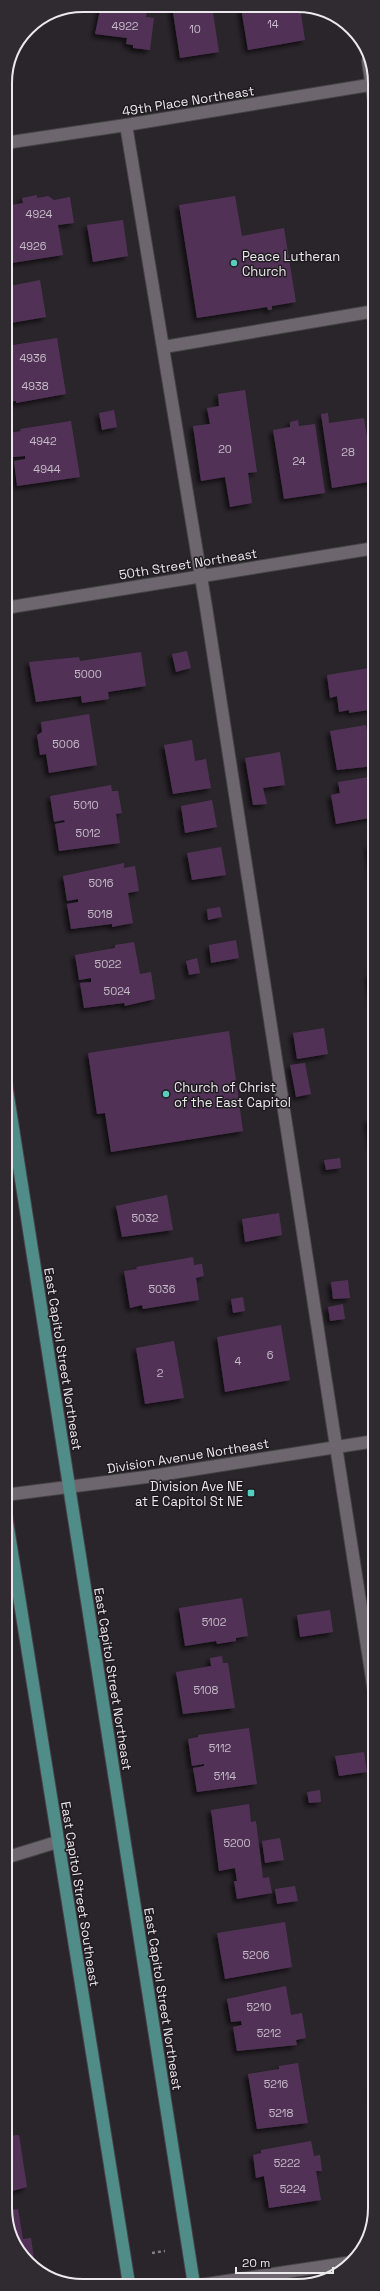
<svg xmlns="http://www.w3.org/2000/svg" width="380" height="2291" font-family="'Space Grotesk',sans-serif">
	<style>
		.building { fill: #513357; filter: url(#shadow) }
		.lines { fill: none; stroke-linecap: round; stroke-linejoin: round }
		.minor-casing { stroke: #464347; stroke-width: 14 }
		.major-casing { stroke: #464347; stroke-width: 14 }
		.path { stroke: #837e84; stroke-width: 2.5; stroke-dasharray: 3 3; stroke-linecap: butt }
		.minor { stroke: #6d666e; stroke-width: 12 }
		.major { stroke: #508d88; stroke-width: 12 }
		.poi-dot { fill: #58cebf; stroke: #201b21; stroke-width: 1.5 }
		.labels { text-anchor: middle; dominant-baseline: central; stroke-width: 3; stroke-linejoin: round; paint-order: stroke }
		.number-label { font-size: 11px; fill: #c5bcc8 }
		.street-label { font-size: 13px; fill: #ece9ed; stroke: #201b21 }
		.poi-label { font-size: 13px; fill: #ece9ed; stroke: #201b21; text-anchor: start }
		.rim { fill: none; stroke: #ece9ed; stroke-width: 2 }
	</style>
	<defs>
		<filter id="shadow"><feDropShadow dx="-3.5" dy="3.5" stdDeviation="2" flood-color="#0009"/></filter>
	</defs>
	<rect width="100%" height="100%" fill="#2a242b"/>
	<!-- building -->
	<g class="building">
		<path d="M101,5l47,1 -2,11 8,1 -4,32 -17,-2v-3l-7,-1 1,-6 -32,-4z"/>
		<path d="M172,6h40l7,46 -39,6z"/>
		<path d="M248,7h52l5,33 -57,10 -7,-42z"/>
		<path d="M37,195v3l11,-2 6,4 16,-3 4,26 -16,2 5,30 -51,8v-2l-7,1v-26h3l-1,-3h-2v-27l18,-3 -1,-5z"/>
		<path d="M235,196l7,40 42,-8 12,74 -24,4v4h-4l-1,-3 -70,11 -18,-113z"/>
		<path d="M123,220l5,36 -35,6 -6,-37z"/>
		<path d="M40,280l6,37 -41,7v-37z"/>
		<path d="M57,338l9,56 -50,9v-2l-11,1v-24l7,-1 -1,-5 -6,1 2,-27z"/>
		<path d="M245,390l12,82 -9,1 4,30 -22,4 -5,-30 -24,4 -8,-55 17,-2 -3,-16 12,-2 -1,-12z"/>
		<path d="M114,410l3,17 -15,3 -3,-17z"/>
		<path d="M328,413l1,10 35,-5 10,63 -42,7 -11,-74z"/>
		<path d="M298,420l1,6 16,-2 10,69 -41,6 -11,-69 17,-3v-5z"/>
		<path d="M71,421l9,56 -63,9 -3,-25 11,-2v-3l-12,1 -3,-24 11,-2 -1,-2z"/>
		<path d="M187,651l4,17 -15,4 -4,-18z"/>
		<path d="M141,652l5,34 -38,6 1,7 -27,4 -1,-7 -45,6 -7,-40 50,-5 1,4z"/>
		<path d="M375,667v42l-26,4v-3l-10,2 -2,-16 -7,2 -3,-23z"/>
		<path d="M89,714l8,51 -48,8 -3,-19 -6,1 -3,-20 5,-3 -1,-10z"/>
		<path d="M366,725l1,7 8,-1v35l-38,4 -7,-39z"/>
		<path d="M192,740l3,21 11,-2 5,29 -38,6 -9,-49z"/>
		<path d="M280,752l5,33 -22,3 4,16 -14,1 -8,-47z"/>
		<path d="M375,776v41l-39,7 -5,-29 9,-2 -2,-11z"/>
		<path d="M111,785l1,6h6l4,22 -6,1 4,29 -61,8 -4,-27 10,-2 -1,-2 -10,2 -4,-26z"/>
		<path d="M212,800l5,27 -32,6 -4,-27z"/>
		<path d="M375,845v34h-1l-6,-33z"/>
		<path d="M221,847l5,28 -34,5 -5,-27z"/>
		<path d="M124,863v5l11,-2 4,25 -11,2 5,30 -21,4v-3l-41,5 -4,-25 11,-2v-3l-11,2 -4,-25z"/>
		<path d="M220,907l2,10 -14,3 -1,-11z"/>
		<path d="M236,940l3,18 -28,5 -2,-18z"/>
		<path d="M134,942l6,32 11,-2 4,27 -30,7 -1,-3 -40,5 -4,-25 11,-1v-4l-12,2 -4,-25 40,-7v-3z"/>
		<path d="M197,958l3,15 -11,2 -3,-14z"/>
		<path d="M375,974v21l-3,1 -3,-21z"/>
		<path d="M324,1028l4,26 -31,5 -4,-26z"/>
		<path d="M229,1031l14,100 -132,21 -6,-39 -8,1 -9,-61z"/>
		<path d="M305,1063l6,31 -15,3 -6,-32z"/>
		<path d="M375,1119v29l-2,1 -5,-29z"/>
		<path d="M340,1158l1,10 -15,2 -2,-10z"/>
		<path d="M167,1195l6,35 -51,7 -6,-31z"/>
		<path d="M279,1213l3,22 -37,7 -3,-23z"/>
		<path d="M193,1257l1,8 8,-1 2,12 -8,2 3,22 -56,9 -1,-4 -12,3 -6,-37 13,-2 -1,-2z"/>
		<path d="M348,1280l2,18 -17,1 -2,-17z"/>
		<path d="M243,1297l2,14 -12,2 -2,-14z"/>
		<path d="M343,1304l2,15 -15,2 -2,-14z"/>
		<path d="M281,1325l9,55 -65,12 -8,-55z"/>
		<path d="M174,1341l10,57 -39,6 -9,-56z"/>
		<path d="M375,1588v9l-5,1 -1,-9z"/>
		<path d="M242,1598l6,38 -12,2v3l-19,3 -1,-3 -31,5 -6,-38z"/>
		<path d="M330,1610l3,22 -33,5 -3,-22z"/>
		<path d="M222,1656l1,7h5l7,45 -52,6 -7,-42 35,-6 -1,-8z"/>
		<path d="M249,1728l8,56 -60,8 -4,-24 11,-2v-2l-12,2 -4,-27 10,-2v-2z"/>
		<path d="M364,1752l3,20 -28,4 -4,-20z"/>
		<path d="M320,1790l1,12 -12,1 -2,-11z"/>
		<path d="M249,1804l2,18 5,-1 7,57 6,-1 3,16 -35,6 -3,-18h3l-2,-13 -16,3 -8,-61z"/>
		<path d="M280,1838l4,22 -19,3 -3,-22z"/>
		<path d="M295,1886l3,15 -21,3 -2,-15z"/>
		<path d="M285,1922l7,45 -67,12 -8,-46z"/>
		<path d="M286,1986l5,29 11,-2 4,25 -10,2 1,5 -60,6 -4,-24 9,-2 -1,-4 -10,1 -4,-23z"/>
		<path d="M5,2062h2l4,25 -6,1z"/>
		<path d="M298,2063l10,60 -51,6 -9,-55 31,-5v-3z"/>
		<path d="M372,2087h3v14h-1z"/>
		<path d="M19,2135l8,52 -22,6v-57z"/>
		<path d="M311,2141l3,15 6,-1 2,16h-6l5,29 -52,8 -5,-32 -8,2 -3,-23 8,-2v-3z"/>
		<path d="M18,2209l5,30 8,-1 3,21h-10l-19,-46v-2z"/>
	</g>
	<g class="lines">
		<!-- minor casing -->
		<g class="minor-casing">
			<g id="minor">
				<path d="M368,61l7,47"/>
				<path d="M126,125l80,482 169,1091"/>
				<path d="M5,143l121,-18 249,-41"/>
				<path d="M164,347l211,-36"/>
				<path d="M5,608l370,-60"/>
				<path d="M5,1495l141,-18 229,-36"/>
				<path d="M5,1858l52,-16"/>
				<path d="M200,2285l153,-23"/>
			</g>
		</g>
		<!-- major casing -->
		<g class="major-casing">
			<g id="major">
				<path d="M5,1077l189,1208"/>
				<path d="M5,1509l124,775"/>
			</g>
		</g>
		<!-- path -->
		<path class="path" d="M152,2253l13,-2"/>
		<!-- minor -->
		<use href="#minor" class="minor"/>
		<!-- major -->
		<use href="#major" class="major"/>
	</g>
	<!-- markers -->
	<g class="poi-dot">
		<circle cx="234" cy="263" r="4"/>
		<circle cx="166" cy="1094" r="4"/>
		<rect x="247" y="1489" width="8" height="8" rx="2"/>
	</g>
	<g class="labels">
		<!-- number labels -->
		<g class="number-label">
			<text x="273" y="24">14</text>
			<text x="125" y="26">4922</text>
			<text x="195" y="29">10</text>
			<text x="39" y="214">4924</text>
			<text x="33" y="246">4926</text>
			<text x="33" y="358">4936</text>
			<text x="35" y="386">4938</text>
			<text x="43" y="441">4942</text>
			<text x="225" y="449">20</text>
			<text x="348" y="452">28</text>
			<text x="299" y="461">24</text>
			<text x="47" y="469">4944</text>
			<text x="88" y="674">5000</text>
			<text x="66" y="744">5006</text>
			<text x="86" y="805">5010</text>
			<text x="88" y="833">5012</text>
			<text x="101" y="883">5016</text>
			<text x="100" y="914">5018</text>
			<text x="108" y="964">5022</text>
			<text x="117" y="991">5024</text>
			<text x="145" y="1218">5032</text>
			<text x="162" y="1289">5036</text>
			<text x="270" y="1355">6</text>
			<text x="238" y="1361">4</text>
			<text x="160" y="1373">2</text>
			<text x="214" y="1622">5102</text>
			<text x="206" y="1690">5108</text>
			<text x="220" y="1748">5112</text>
			<text x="225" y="1776">5114</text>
			<text x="237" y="1843">5200</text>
			<text x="256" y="1955">5206</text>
			<text x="259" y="2007">5210</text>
			<text x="269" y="2033">5212</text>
			<text x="276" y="2084">5216</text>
			<text x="281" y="2113">5218</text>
			<text x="287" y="2163">5222</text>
			<text x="293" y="2189">5224</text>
		</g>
		<!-- street labels -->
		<g class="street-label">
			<text transform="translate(188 101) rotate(-9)">49th Place Northeast</text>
			<text transform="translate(188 564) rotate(-9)">50th Street Northeast</text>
			<text transform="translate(63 1359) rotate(81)">East Capitol Street Northeast</text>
			<text transform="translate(188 1456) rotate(-9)">Division Avenue Northeast</text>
			<text transform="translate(113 1679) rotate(81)">East Capitol Street Northeast</text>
			<text transform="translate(80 1894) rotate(81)">East Capitol Street Southeast</text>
			<text transform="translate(163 1999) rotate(81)">East Capitol Street Northeast</text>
		</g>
		<!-- poi labels -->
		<g class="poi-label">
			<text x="242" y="256">Peace Lutheran<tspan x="242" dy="15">Church</tspan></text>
			<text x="174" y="1087">Church of Christ<tspan x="174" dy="15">of the East Capitol</tspan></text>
			<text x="243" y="1486" text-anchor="end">Division Ave NE<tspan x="243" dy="15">at E Capitol St NE</tspan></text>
		</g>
	</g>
	<!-- crop -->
	<path d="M0 0H380V2291H0ZM83 12H297A71 71 0 0 1 368 83V2208A71 71 0 0 1 297 2279H83A71 71 0 0 1 12 2208V83A71 71 0 0 1 83 12Z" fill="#302b31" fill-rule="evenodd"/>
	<path class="rim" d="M83 12H297A71 71 0 0 1 368 83V2208A71 71 0 0 1 297 2279H83A71 71 0 0 1 12 2208V83A71 71 0 0 1 83 12Z"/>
	<!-- scale -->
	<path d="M236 2267v6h97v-6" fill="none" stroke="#ece9ed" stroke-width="2"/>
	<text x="242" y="2267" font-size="12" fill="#ece9ed" stroke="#201b21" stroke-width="3" paint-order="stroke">20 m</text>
</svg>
